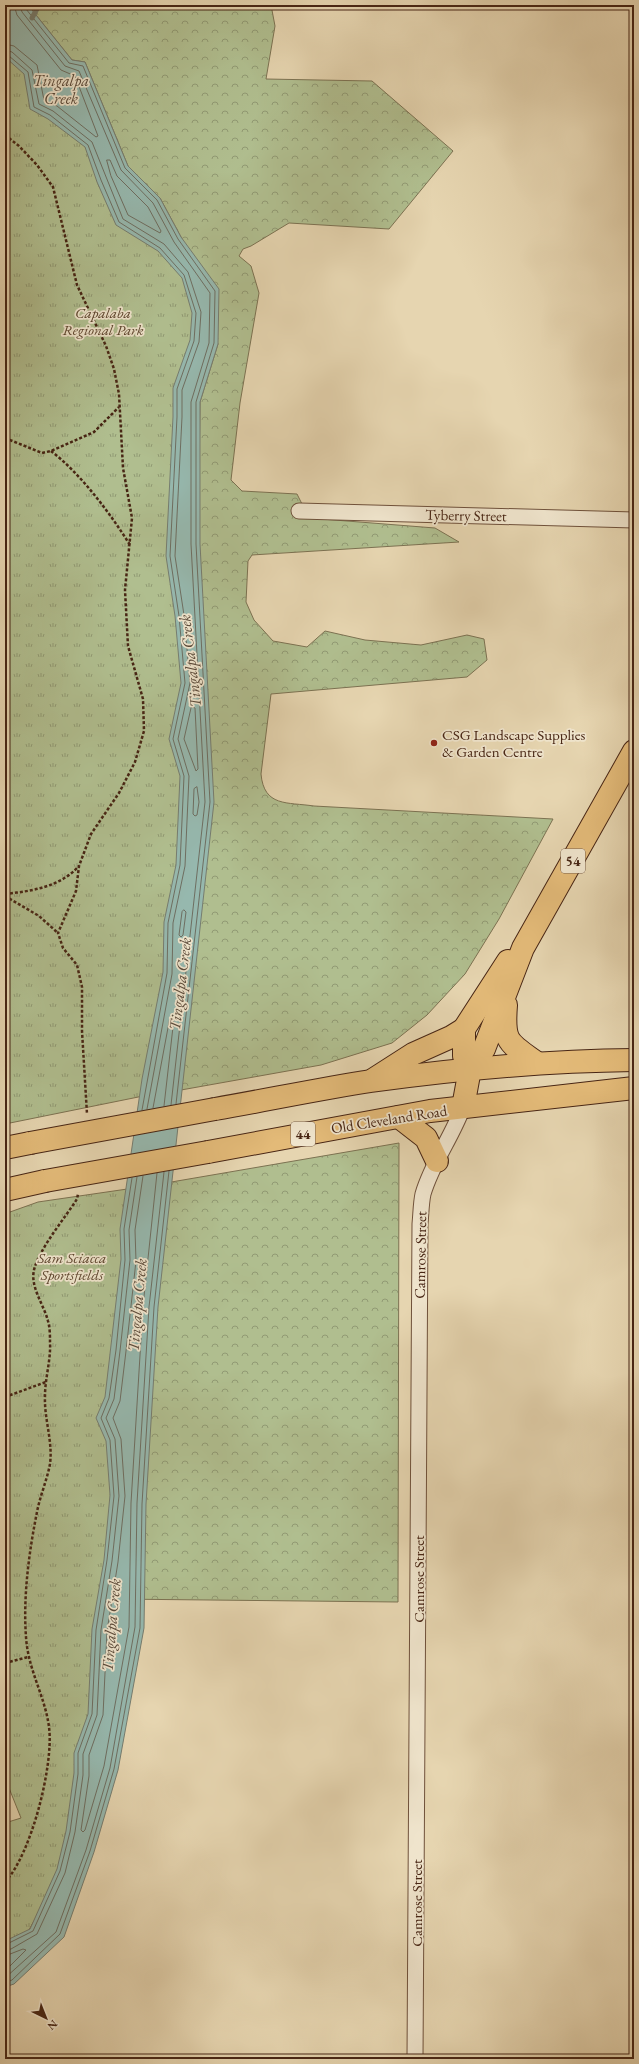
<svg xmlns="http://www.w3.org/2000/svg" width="639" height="2064" font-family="'EB Garamond',serif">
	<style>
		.forest { fill: url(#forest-crowns); stroke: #7c7252 }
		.park { fill: url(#park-tufts); stroke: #7c7252 }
		.water { fill: #96b8ae; stroke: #767d70 }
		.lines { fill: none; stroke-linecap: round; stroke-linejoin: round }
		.shore { stroke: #6e6e61; stroke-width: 1 }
		.stream { stroke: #767d70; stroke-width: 5 }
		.minor-casing { stroke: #6f513b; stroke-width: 17 }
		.primary-casing { stroke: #472514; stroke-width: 24 }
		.path { stroke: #472514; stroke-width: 2.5; stroke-dasharray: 3 2; stroke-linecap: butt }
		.minor { stroke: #efe4cc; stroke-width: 15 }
		.primary { stroke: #e3ba78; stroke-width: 22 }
		.primary-bridge-casing { stroke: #472514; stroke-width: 24; stroke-linecap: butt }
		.primary-bridge { stroke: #e3ba78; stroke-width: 22 }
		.poi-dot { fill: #8f2418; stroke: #efe4cc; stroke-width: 1.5 }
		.labels { text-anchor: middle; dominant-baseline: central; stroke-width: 3.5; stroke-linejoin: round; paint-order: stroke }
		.shield { fill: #efe4cc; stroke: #795e4b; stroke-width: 1 }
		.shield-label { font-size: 14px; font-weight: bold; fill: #472514 }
		.park-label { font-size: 15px; font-style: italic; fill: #5c442d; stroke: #efe4cc }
		.street-label { font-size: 15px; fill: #472514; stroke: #efe4cc }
		.poi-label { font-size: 15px; fill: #472514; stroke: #efe4cc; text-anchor: start }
		.water-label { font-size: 16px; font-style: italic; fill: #5b4a3a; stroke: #efe4cc }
	</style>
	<defs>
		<pattern id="forest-crowns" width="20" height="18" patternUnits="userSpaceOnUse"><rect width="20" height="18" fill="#b0be8f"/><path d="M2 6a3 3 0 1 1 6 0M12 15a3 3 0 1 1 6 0" fill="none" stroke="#919a74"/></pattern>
		<pattern id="park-tufts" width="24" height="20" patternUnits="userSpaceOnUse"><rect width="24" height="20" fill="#b0be8f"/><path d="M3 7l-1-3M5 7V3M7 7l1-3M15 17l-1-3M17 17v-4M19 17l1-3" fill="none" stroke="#919a74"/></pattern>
	</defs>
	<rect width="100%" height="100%" fill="#e6d5b0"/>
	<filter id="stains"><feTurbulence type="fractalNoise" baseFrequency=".005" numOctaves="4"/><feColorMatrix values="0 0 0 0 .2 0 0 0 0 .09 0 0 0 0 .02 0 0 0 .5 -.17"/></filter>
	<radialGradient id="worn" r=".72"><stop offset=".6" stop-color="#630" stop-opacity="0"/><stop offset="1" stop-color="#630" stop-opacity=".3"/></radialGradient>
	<!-- forest -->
	<g class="forest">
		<path d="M28,5h243l4,21 -9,53 106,2 81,70 -64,78 -100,-6 -38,23 -8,3 -4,7 12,10 8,27 -19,110 -9,77 11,11 55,3 12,24 126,10 24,14 -207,13 -4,6 -2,41 8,18 19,21 34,6 18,-16 40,9 56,5 46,-10 17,4 3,21 -20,17 -196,17 -10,80c3,33 26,28 53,32l239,13 -54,100 -34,55 -38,41 -35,28 -71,22 -140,25 12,-112 7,-576 18,-58 -37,-107 -21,-39 -32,-32 -43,-104 -13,-2z"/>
		<path d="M399,1143l-1,459 -284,-3 34,-413z"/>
	</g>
	<!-- park -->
	<g class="park">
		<path d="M5,39l197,259 -16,88 12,339 -35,367 -158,32z"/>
		<path d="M148,1186l-23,272 -56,403 -64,110v-148l16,-5 -16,-40v-559l5,-7 28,-10z"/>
	</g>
	<!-- water -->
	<path class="water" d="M5,5h23l44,55 13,2 43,104 32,32 21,39 38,52 -1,55 -18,58v142l14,258 -56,505 -12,197 -2,124 -26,142 -24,82 -30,85 -50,47 -9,3v-46l25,-12 27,-60 9,-38 8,-58v-20l14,-39 4,-85 12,-69 6,-65 -4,-54 -10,-23 9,-21 16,-138 -1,-30 22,-150 21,-107 1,-50 12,-57 4,-89 -11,-37 12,-56 -6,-67 -9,-60 7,-139v-29l17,-48 2,-27 -10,-35 -24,-27 -42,-26 -19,-43 -12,-35 -37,-28 -18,-10 -6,-35 -19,-17z"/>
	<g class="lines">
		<!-- shore -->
		<g class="shore">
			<path d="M20,5l2,7 43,54 14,5 42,99 32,33 21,39 36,51 -1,50 -18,59v142l14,258 -34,303"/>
			<path d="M25,5l1,4 43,54 14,3 42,102 32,32 21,39 37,52 -1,52 -18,59v142l14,258 -34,302"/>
			<path d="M5,44l9,2 23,19 7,35 13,6 39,31 2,-1 -23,-60 -14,-6 -44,-55 -3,-10"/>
			<path d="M5,50l7,2 20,18 7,34 14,7 39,31 31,77 41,25 24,28 13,40 -2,30 -17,48v27l-7,139 9,59 6,68 -12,56 11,37 -4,90 -12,57 -1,51 -25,135"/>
			<path d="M5,55l4,1 19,16 6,35 16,8 38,30 13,35 18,42 41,26 24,27 12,38 -2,28 -17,48v28l-7,139 9,60 6,67 -12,56 11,37 -4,89 -12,58 -1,50 -25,137"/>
			<path d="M107,160h3l7,16 31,31 13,24 -1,2 -32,-18 -17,-39z"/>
			<path d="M193,707l2,1 3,61 -2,2 -12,-32 7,-31z"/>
			<path d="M197,787l2,15 -2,13 -2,1 -2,-2 1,-25z"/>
			<path d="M184,910l2,2 -3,23 -2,2 -2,-2 3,-23z"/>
			<path d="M153,1108l17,-91 2,-1 2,2 -10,88"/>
			<path d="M143,1176l-8,54 1,31 -10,90 -6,50 -7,17 8,21 4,57 -7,66 -11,69 -4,84 -14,40v21l-8,54 2,2 2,-2 19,-64 25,-139 2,-124 12,-197 14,-133"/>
			<path d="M5,1945l28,-14 27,-60 10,-39 8,-58v-21l14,-39 4,-84 11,-70 7,-64 -4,-56 -9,-22 8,-20 7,-48 9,-90 -1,-31 8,-51"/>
			<path d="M5,1950l6,-1 26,-15 28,-61 10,-41 8,-57v-21l14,-39 4,-85 11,-69 7,-65 -4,-57 -9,-21 8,-19 6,-48 10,-91 -1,-30 8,-53"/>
			<path d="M5,1956l18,-7 3,1 -21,21"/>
			<path d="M5,1978l51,-46 30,-82 24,-82 25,-141 2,-124 12,-196 15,-135"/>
			<path d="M5,1983l7,-3 48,-46 30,-83 24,-82 26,-141 2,-124 12,-197 15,-136"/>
		</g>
		<!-- stream -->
		<path class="stream" d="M32,18l7,-13"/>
		<!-- minor casing -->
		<g class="minor-casing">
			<g id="minor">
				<path d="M299,511l335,9"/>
				<path d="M415,2059l5,-835c1,-10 1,-21 3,-30 9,-31 29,-57 40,-87"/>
			</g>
		</g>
		<!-- primary casing -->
		<g class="primary-casing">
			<g id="primary">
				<path d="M506,1005c-3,38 2,37 31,58"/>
				<path d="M470,1069l-6,-13v-27l44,-68"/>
				<path d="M374,1079l39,-25 38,-17 13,-8"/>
				<path d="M463,1107l7,-38 14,-20 39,-101 111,-197"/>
				<path d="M215,1109c52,-9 104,-20 156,-28 87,-12 175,-20 263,-21"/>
				<path d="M399,1117l27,21 11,23"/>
				<path d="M5,1148l25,-5"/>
				<path d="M208,1152l222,-41 204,-23"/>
				<path d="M5,1190l40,-9"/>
			</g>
		</g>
		<!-- path -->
		<g class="path">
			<path d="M5,135l14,11 18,19 16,22 24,98 29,61 8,23 5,25 4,74 9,50 -7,72 3,56 15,53 1,32 -9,31 -16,31 -28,41 -12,32 -3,25 -18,42 5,15 14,17 5,22v44l5,83"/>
			<path d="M5,438l37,15 9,-2 43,-19 25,-25"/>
			<path d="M51,451c29,22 59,62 79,94"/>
			<path d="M5,894c27,-3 55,-7 74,-28"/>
			<path d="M5,896l34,20 19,17"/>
			<path d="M5,1397l41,-15"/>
			<path d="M5,1663l23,-6"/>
			<path d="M5,1882c26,-27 49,-117 44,-155 -4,-31 -21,-57 -23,-90 -3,-41 3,-85 11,-125 3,-16 10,-32 13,-48 3,-23 -6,-45 -5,-68 0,-18 6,-36 5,-54 0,-6 0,-14 -2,-21 -4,-16 -18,-34 -14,-51 5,-21 31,-52 43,-71l1,-5"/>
		</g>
		<!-- minor -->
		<use href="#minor" class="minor"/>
		<!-- primary -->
		<use href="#primary" class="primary"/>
		<!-- primary-bridge casing -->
		<g class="primary-bridge-casing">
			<g id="primary-bridge">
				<path d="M30,1143l185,-34"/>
				<path d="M45,1181l163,-29"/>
			</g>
		</g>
		<!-- primary-bridge -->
		<use href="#primary-bridge" class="primary-bridge"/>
	</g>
	<!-- markers -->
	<circle class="poi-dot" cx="434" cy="743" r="4"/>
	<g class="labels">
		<!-- shield labels -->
		<g class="shield">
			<rect x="561" y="849" width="24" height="24" rx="3"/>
			<rect x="291" y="1122" width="24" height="24" rx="3"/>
		</g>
		<g class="shield-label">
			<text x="573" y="861">54</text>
			<text x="303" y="1134">44</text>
		</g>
		<!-- park labels -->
		<g class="park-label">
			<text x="103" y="312">Capalaba<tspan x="103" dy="17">Regional Park</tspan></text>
			<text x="72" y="1257">Sam Sciacca<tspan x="72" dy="17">Sportsfields</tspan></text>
		</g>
		<!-- street labels -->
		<g class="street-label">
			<text transform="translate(466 515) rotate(1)">Tyberry Street</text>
			<text transform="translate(389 1119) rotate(-9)">Old Cleveland Road</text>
			<text transform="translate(420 1255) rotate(-89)">Camrose Street</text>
			<text transform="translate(418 1579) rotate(-90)">Camrose Street</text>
			<text transform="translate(416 1903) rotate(-90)">Camrose Street</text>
		</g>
		<!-- poi labels -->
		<g class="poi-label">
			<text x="442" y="734">CSG Landscape Supplies<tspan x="442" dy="17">&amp; Garden Centre</tspan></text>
		</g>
		<!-- water labels -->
		<g class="water-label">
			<text x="61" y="80">Tingalpa<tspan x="61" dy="18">Creek</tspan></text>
			<text transform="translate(190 661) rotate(-97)">Tingalpa Creek</text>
			<text transform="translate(180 984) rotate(-83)">Tingalpa Creek</text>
			<text transform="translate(137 1305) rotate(-85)">Tingalpa Creek</text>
			<text transform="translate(111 1625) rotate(-85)">Tingalpa Creek</text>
		</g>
	</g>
	<!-- margin -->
	<rect width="639" height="2064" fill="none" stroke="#e6d5b0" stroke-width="20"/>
	<rect x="6" y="6" width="627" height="2052" fill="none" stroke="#472514" stroke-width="2"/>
	<rect x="10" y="10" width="619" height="2044" fill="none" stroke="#472514"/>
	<!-- north arrow -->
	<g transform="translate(46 2018) rotate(137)" stroke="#efe4cc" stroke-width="3" paint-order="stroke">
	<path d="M0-3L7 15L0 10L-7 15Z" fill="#472514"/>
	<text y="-6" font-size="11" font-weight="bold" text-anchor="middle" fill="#472514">N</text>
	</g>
	<rect width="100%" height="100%" filter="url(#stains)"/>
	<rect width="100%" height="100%" fill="url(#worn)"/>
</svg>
